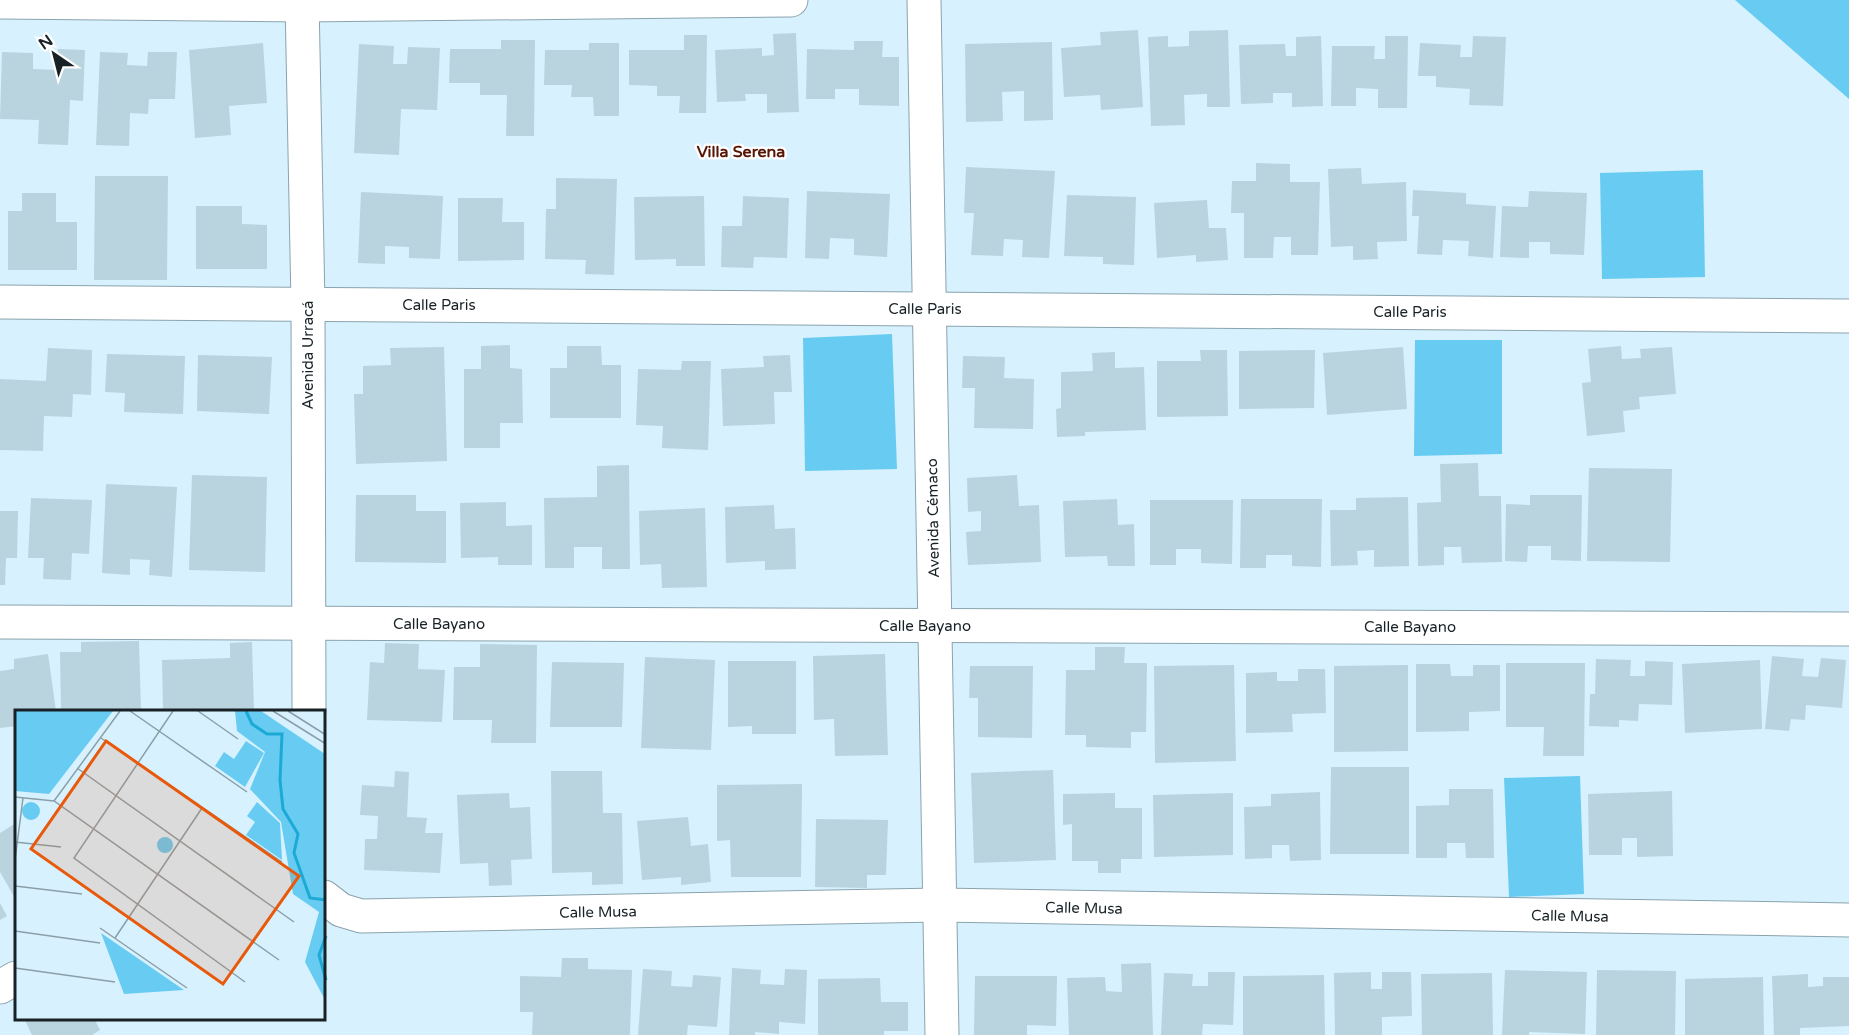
<svg xmlns="http://www.w3.org/2000/svg" width="1849" height="1035" font-family="'Varela Round',sans-serif">
	<style>
		.green { fill: #68ccf2 }
		.building { fill: #b9d4df }
		.lines { fill: none; stroke-linecap: round; stroke-linejoin: round }
		.minor-casing { stroke: #8aa3ad; stroke-width: 35 }
		.minor { stroke: #fff; stroke-width: 33 }
		.labels { text-anchor: middle; dominant-baseline: central; stroke-width: 4.5; stroke-linejoin: round; paint-order: stroke }
		.street-label { font-size: 15px; fill: #182226; stroke: #fff }
		.neighbourhood-label { font-size: 16px; font-weight: bold; fill: #571504; stroke: #fff }
		.inset-river { fill: none; stroke: #1baad5; stroke-width: 3 }
		.inset-road { fill: none; stroke: #8b9fa8; stroke-width: 1.5 }
		.view { fill: #e8590c; fill-opacity: 0.15; stroke: #e8590c; stroke-width: 3 }
		.inset-edge { fill: none; stroke: #182226; stroke-width: 3 }
	</style>
	<rect width="100%" height="100%" fill="#d7f2fe"/>
	<!-- green -->
	<g class="green">
		<path d="M1735,0h114v99z"/>
		<path d="M1703,170l2,107 -103,2 -2,-106z"/>
		<path d="M892,334l5,135 -92,2 -2,-133z"/>
		<path d="M1415,340h87v114l-88,2z"/>
		<path d="M1580,776l4,118 -75,3 -5,-119z"/>
	</g>
	<!-- building -->
	<g class="building">
		<path d="M1138,30l5,77 -42,3 -1,-15 -36,2 -3,-49 40,-3 -1,-13z"/>
		<path d="M1228,30l2,77h-23v-13l-23,1 1,30 -34,1 -3,-89 20,-1v11l21,-1v-15z"/>
		<path d="M796,33l3,79 -32,1v-19h-22l1,7 -29,1 -2,-52 47,-2v8l12,-1 -1,-21z"/>
		<path d="M684,35h23l-1,78h-27l1,-17h-23v-10l-28,-1v-35h55z"/>
		<path d="M1321,36l2,70 -31,1v-14h-19v10l-32,1 -2,-59 46,-1 1,12h10v-19z"/>
		<path d="M1385,36h23l-1,72h-29v-19l-22,-1v18h-25l1,-60h43l-1,13h11z"/>
		<path d="M1473,36l33,1 -3,69 -34,-1 1,-16 -34,-2v-11h-18l2,-33 41,2 -1,12h12z"/>
		<path d="M501,40h34l-1,96h-28l1,-41h-27v-12h-31l1,-34h51z"/>
		<path d="M854,41h29l-1,16h17v49l-40,-1v-16h-24v10h-29l1,-50 47,1z"/>
		<path d="M1052,42l1,78 -29,1v-30l-22,1 1,29 -37,1 -1,-78z"/>
		<path d="M263,43l4,60 -38,3 2,29 -36,3 -6,-88z"/>
		<path d="M589,43h30v73h-25l-1,-19h-22l1,-12h-28l1,-35h44z"/>
		<path d="M359,44l35,2 -1,18h14l1,-17 32,1 -3,62 -36,-1 -2,46 -45,-2z"/>
		<path d="M58,49l27,1 -2,51 -13,-1 -2,45 -30,-1 1,-24 -39,-1 2,-67 31,1v16l25,1z"/>
		<path d="M100,52l28,1 -1,12 20,1 1,-14h29l-2,47h-26l-1,15 -18,-1 -1,33 -33,-1z"/>
		<path d="M1256,163l34,1v18h30l-2,73h-27v-18h-17l-1,21h-29v-45h-13l1,-32h24z"/>
		<path d="M966,167l89,4 -6,87 -27,-1 1,-17 -19,-1 -1,17 -32,-1 3,-42h-10z"/>
		<path d="M1361,168l1,16 44,-2 1,59 -30,1 1,17 -25,1v-14l-22,1 -3,-78z"/>
		<path d="M95,176h73l-1,104h-73z"/>
		<path d="M556,178l61,1 -3,96 -29,-1 1,-14 -41,-1 1,-50h10z"/>
		<path d="M1413,190l53,3v11l30,2 -3,52 -25,-2 1,-15 -26,-1 -1,15 -25,-1 2,-38h-7z"/>
		<path d="M807,191l83,3 -3,63 -33,-2v-16l-24,-1 -1,21 -24,-1z"/>
		<path d="M1529,191l58,2 -3,62 -34,-1v-12h-21v16l-29,-1 2,-51 26,1z"/>
		<path d="M361,192l82,4 -3,63 -31,-1v-11l-24,-1v18l-27,-1z"/>
		<path d="M22,193h34v29h21v48h-69v-59h14z"/>
		<path d="M1067,195l69,2 -2,68 -31,-1v-7l-39,-1z"/>
		<path d="M704,196l1,70h-29v-7l-41,1 -1,-63z"/>
		<path d="M743,196l46,2 -2,60 -33,-1 -1,11 -32,-1 1,-41h20z"/>
		<path d="M458,198h45l-1,24h22v38l-66,1z"/>
		<path d="M1207,200l2,28h17l2,32 -32,2v-7l-39,3 -3,-55z"/>
		<path d="M196,206h46v18l25,1v44h-71z"/>
		<path d="M510,345v23l12,1 1,54h-23v25h-36v-79h17v-23z"/>
		<path d="M567,346h34l1,19h19v53h-71v-50h17z"/>
		<path d="M1621,346l1,13 19,-1 -1,-9 32,-2 4,47 -37,3 1,12 -17,2 2,21 -38,4 -5,-53 9,-1 -3,-33z"/>
		<path d="M444,347l3,114 -91,3 -2,-70h9v-28l28,-1 -1,-17z"/>
		<path d="M1403,347l4,62 -80,6 -4,-62z"/>
		<path d="M48,348l44,2 -1,45 -18,-1 -1,23 -28,-1 -1,35 -43,-1v-71l46,2z"/>
		<path d="M1200,350h27l1,66 -71,1v-56h44z"/>
		<path d="M1315,350l-1,58 -75,1v-58z"/>
		<path d="M1115,352v16l29,-1 2,63 -61,2v4l-28,1 -1,-28 5,-1v-36l32,-1 -1,-18z"/>
		<path d="M107,354l78,2 -2,58 -59,-2 1,-19 -20,-1z"/>
		<path d="M198,355l74,2 -3,57 -72,-3z"/>
		<path d="M790,355l2,37h-18l1,32 -52,2 -2,-57 43,-2 -1,-11z"/>
		<path d="M963,356l42,1 -1,21 30,1 -1,50 -59,-1 1,-40h-13z"/>
		<path d="M682,361h29l-3,89 -46,-2 1,-22 -27,-1 2,-56 43,1z"/>
		<path d="M1478,463l1,33h22l1,66 -40,1 -1,-16h-17v18l-26,1 -1,-63 24,-1 -1,-38z"/>
		<path d="M629,465l1,104h-28v-22h-28v21h-29l-1,-70 53,-1v-31z"/>
		<path d="M1589,468l83,1 -2,93 -83,-1z"/>
		<path d="M192,475l75,2 -2,95 -76,-2z"/>
		<path d="M1017,475l2,31 20,-1 2,57 -73,3 -2,-33 15,-1v-20l-13,1 -1,-34z"/>
		<path d="M106,484l71,3 -5,90 -23,-2 1,-15 -20,-1v16l-28,-2z"/>
		<path d="M356,495h60v16h30v52l-91,-1z"/>
		<path d="M1530,495h52l-1,66 -30,-1v-14h-23l-1,16 -22,-1 1,-57 24,1z"/>
		<path d="M1408,497l1,69 -35,1v-17l-17,1 1,14 -27,1 -1,-56h26v-12z"/>
		<path d="M31,498l61,2 -3,54 -17,-1 -1,27 -28,-1 1,-21h-16z"/>
		<path d="M1117,499l1,26 16,-1 1,42h-27l-1,-10 -42,1 -2,-56z"/>
		<path d="M1241,499h81l-1,68 -29,-1v-11h-26v13h-26z"/>
		<path d="M1150,500h83l-1,64 -31,-1v-14h-25v16h-26z"/>
		<path d="M506,502v24l26,-1v40h-34v-8l-37,1 -1,-55z"/>
		<path d="M774,505l1,24 20,-1 1,41 -31,1v-9l-39,2 -1,-56z"/>
		<path d="M705,508l2,79 -45,1 -1,-24 -21,1 -1,-54z"/>
		<path d="M0,511h18l-1,47h-11l-1,27h-5z"/>
		<path d="M139,641l2,70h-80l-1,-59h21v-10z"/>
		<path d="M252,642l2,69h-91l-1,-51 68,-2v-15z"/>
		<path d="M385,643l34,1 -1,25 27,1 -3,52 -75,-2 3,-58 14,1z"/>
		<path d="M480,644l57,1 -1,98h-45l1,-23h-39l1,-53h26z"/>
		<path d="M1095,647h30l-1,16h23l-1,69h-15v16l-45,-1v-12h-21l1,-65h29z"/>
		<path d="M48,654l8,57h-40v15l-16,2v-57l14,-2v-10z"/>
		<path d="M885,654l3,101 -53,1 -1,-37 -20,1 -1,-64z"/>
		<path d="M1772,656l32,3 -2,17 16,1 3,-19 25,2 -4,48 -36,-3 -1,15 -14,-1 -2,12 -24,-2z"/>
		<path d="M645,657l70,3 -4,90 -70,-2z"/>
		<path d="M1596,659l35,1 -1,16h15v-15l28,1 -1,43 -33,-1 -1,17 -19,-1v7l-30,-1 1,-32h5z"/>
		<path d="M1760,660l2,69 -77,4 -3,-69z"/>
		<path d="M728,661h68v73h-44v-8l-24,1z"/>
		<path d="M552,662l72,1 -2,64h-72z"/>
		<path d="M1506,663h79l-1,93h-41l1,-29h-38z"/>
		<path d="M1416,664h34l1,12h22v-11h27v46l-31,1v19l-53,1z"/>
		<path d="M1234,665l2,96 -81,2 -1,-97z"/>
		<path d="M1408,665v86l-74,1v-86z"/>
		<path d="M970,666h63l-1,72 -54,-1v-39h-9z"/>
		<path d="M1298,669h27l1,44 -34,1 1,18 -47,1v-60l31,-1v9h21z"/>
		<path d="M1331,767h78v87h-79z"/>
		<path d="M1053,770l3,90 -82,3 -3,-90z"/>
		<path d="M395,771l14,1 -2,45 20,1 -2,15h18l-3,40 -76,-3 1,-31h12l1,-23 -18,-1 2,-30 32,2z"/>
		<path d="M551,771h51l1,42h19l1,71 -31,1v-13l-40,1z"/>
		<path d="M802,784l-1,93h-70l-1,-37 -13,1v-56z"/>
		<path d="M1449,789h44l1,69h-28l-1,-15h-18v15h-31v-52l33,-1z"/>
		<path d="M1672,791l1,65 -36,1v-19h-15v17h-33l-1,-61z"/>
		<path d="M1320,792l1,68 -31,1 -1,-16h-17v13l-27,1 -1,-52 27,-1v-12z"/>
		<path d="M509,793l1,15 20,-1 2,52 -21,1 1,25 -23,1 -1,-23 -28,1 -3,-69z"/>
		<path d="M1115,793v15h27v51h-21v14h-23v-12h-26v-37l-9,1v-31z"/>
		<path d="M1233,793v62l-79,2 -1,-62z"/>
		<path d="M688,817l3,29 17,-2 3,38 -30,3v-8l-39,3 -5,-59z"/>
		<path d="M816,819l72,1 -2,55h-19v13l-52,-1z"/>
		<path d="M16,823v77l-16,-28v-39z"/>
		<path d="M0,903l7,13 -7,4z"/>
		<path d="M562,958h26v11l44,1 -2,65h-98l1,-23h-13v-36l41,1z"/>
		<path d="M1151,963l2,72h-84l-2,-57 38,-1 1,14 16,1 -1,-28z"/>
		<path d="M732,968l29,2 -1,14 24,1 1,-16 22,1 -2,54 -26,-2v12l-24,-2v3h-26z"/>
		<path d="M643,969l29,2 -1,15 21,1 1,-12 28,2 -4,50 -29,-2 -1,10h-49z"/>
		<path d="M1505,970l82,2 -2,62 -56,-2v3h-27z"/>
		<path d="M1597,970l79,1 -1,64h-79z"/>
		<path d="M1208,972h27l-2,53 -30,-1 -1,11h-41l3,-62 29,1 -1,12h16z"/>
		<path d="M1371,972v17h11v-17h29l1,44 -30,1v18h-47l-1,-62z"/>
		<path d="M1492,973l1,62h-71l-1,-61z"/>
		<path d="M1808,974v13l15,-1v-9h26v49l-49,2v7h-26l-2,-59z"/>
		<path d="M1324,975l1,60h-82v-59z"/>
		<path d="M975,976h82l-1,50 -29,-1v10h-53z"/>
		<path d="M1763,977l1,58h-79v-56z"/>
		<path d="M880,978l1,24h27v29h-24v4h-66v-56z"/>
		<path d="M24,1018h70l6,12 -8,5h-60z"/>
	</g>
	<g class="lines">
		<!-- minor casing -->
		<g class="minor-casing">
			<g id="minor">
				<path d="M302,0l6,304 1,407"/>
				<path d="M924,0l18,1035"/>
				<path d="M0,2l302,3 489,-5"/>
				<path d="M0,302l1849,14"/>
				<path d="M0,622l1849,7"/>
				<path d="M324,897l17,13 20,6 578,-11 910,15"/>
				<path d="M0,987l16,-9"/>
			</g>
		</g>
		<!-- minor -->
		<use href="#minor" class="minor"/>
	</g>
	<g class="labels">
		<!-- street labels -->
		<g class="street-label">
			<text x="439" y="305">Calle Paris</text>
			<text x="925" y="309">Calle Paris</text>
			<text x="1410" y="312">Calle Paris</text>
			<text transform="translate(308 355) rotate(-90)">Avenida Urracá</text>
			<text transform="translate(933 518) rotate(-91)">Avenida Cémaco</text>
			<text x="439" y="624">Calle Bayano</text>
			<text x="925" y="626">Calle Bayano</text>
			<text x="1410" y="627">Calle Bayano</text>
			<text transform="translate(1084 908) rotate(1)">Calle Musa</text>
			<text transform="translate(598 912) rotate(-1)">Calle Musa</text>
			<text transform="translate(1570 916) rotate(1)">Calle Musa</text>
		</g>
		<!-- neighbourhood labels -->
		<g class="neighbourhood-label">
			<text x="741" y="152">Villa Serena</text>
		</g>
	</g>
	<!-- overview -->
	<g transform="translate(15 710)">
		<rect width="310" height="310" fill="#d7f2fe"/>
		<path d="M0,1h98l-64,83 -34,-3zM220,1h26l64,43v246l-20,-38 14,-50 -26,-18 -12,-72 -31,-33 15,-37 -28,-21zM231,31l18,12 -19,34 -30,-21 9,-14 10,7zM242,92l23,21 2,37 -36,-25 9,-13 -8,-6zM7 101a9 9 0 1 1 18 0a9 9 0 1 1-18 0ZM142 135a8 8 0 1 1 16 0a8 8 0 1 1-16 0ZM86,223l83,57 -60,4z" fill="#68ccf2"/>
		<path class="inset-river" d="M231,1l6,13 15,10h15l-2,46 3,29 15,25 -4,19 16,45 16,2M311,226l-7,19 7,25"/>
		<path class="inset-road" d="M115,1l117,81M158,1l-99,147 171,124M183,1l40,28M258,1l53,33M273,1l38,24M86,28l181,124M62,58l217,154M0,87l39,4 225,159M39,91l66,-90M0,132l46,5M0,150l8,-62M0,176l67,8M85,218l87,60M0,221l85,12M100,228l87,-130M0,258l100,14"/>
		<path class="view" d="M91,31l193,135 -76,108 -192,-135z"/>
		<rect width="310" height="310" class="inset-edge"/>
	</g>
	<!-- north arrow -->
	<g transform="translate(54 54) rotate(325)" stroke="#ffffff" stroke-width="4.5" paint-order="stroke">
	<path d="M0-4.5L10 22L0 15L-10 22Z" fill="#182226"/>
	<text y="-9" font-size="16" font-weight="bold" text-anchor="middle" fill="#182226">N</text>
	</g>
</svg>
